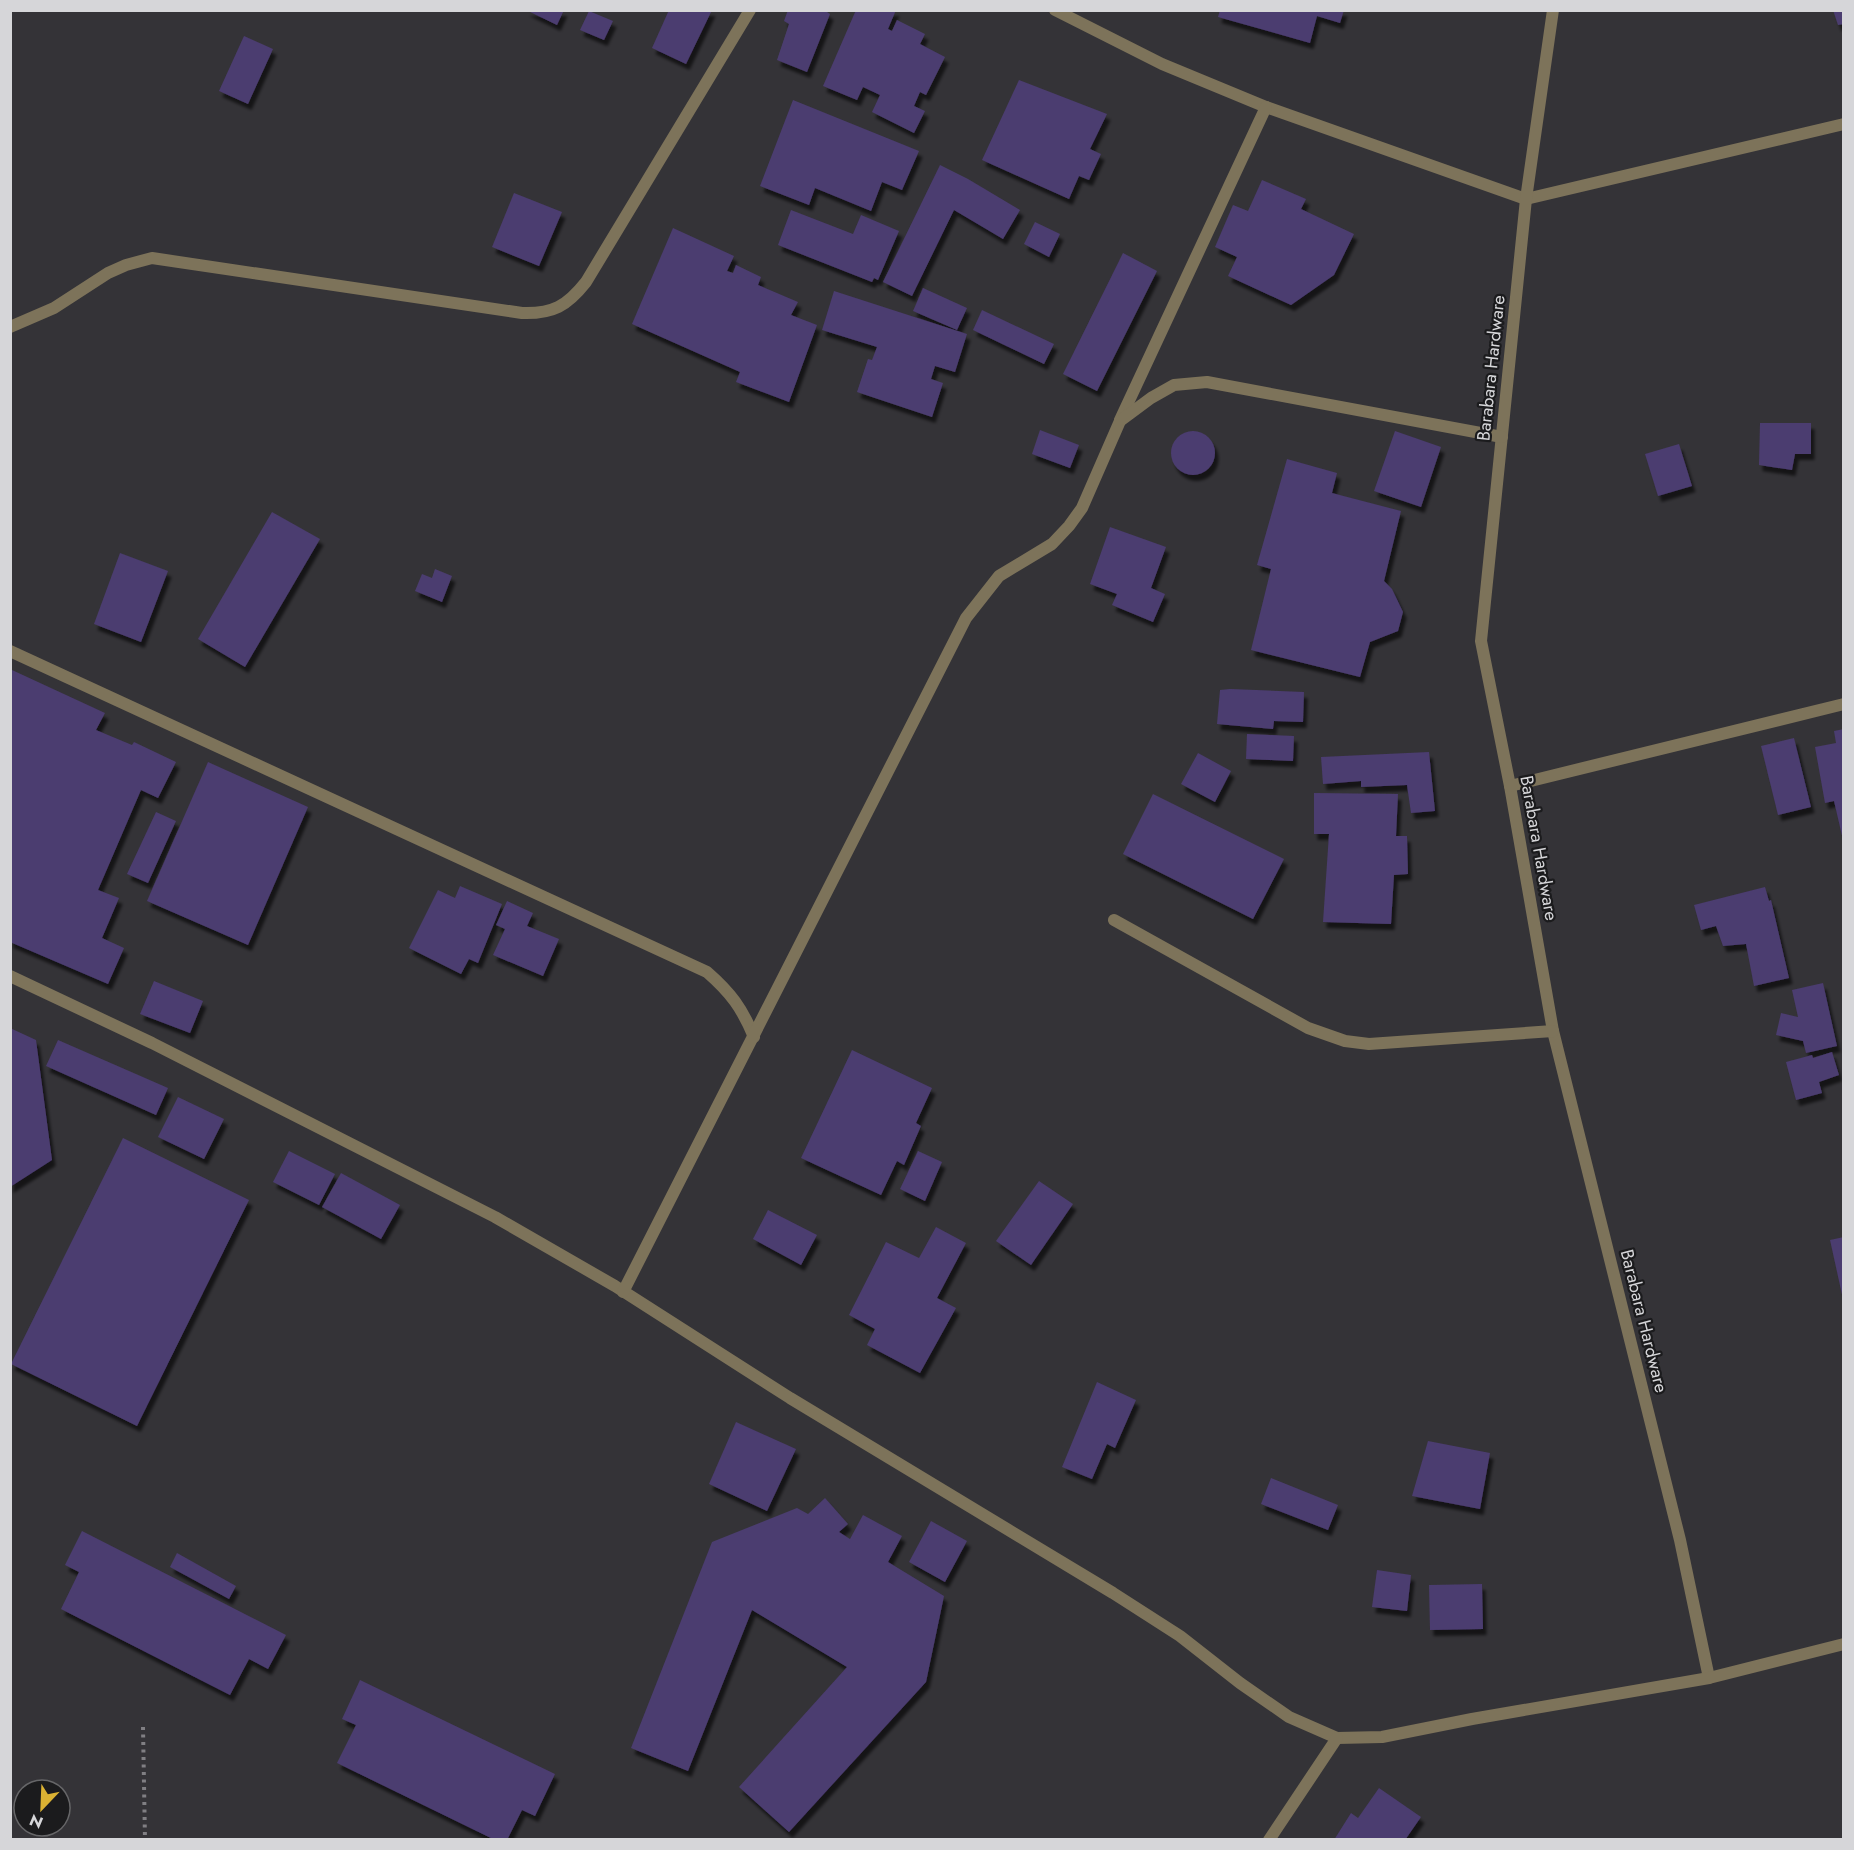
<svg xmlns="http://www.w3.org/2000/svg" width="1854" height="1850" font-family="Jost,sans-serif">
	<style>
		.building { fill: #4b3c70; filter: url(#shadow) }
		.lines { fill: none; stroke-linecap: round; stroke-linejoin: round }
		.path { stroke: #807f83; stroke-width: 4; stroke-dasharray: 3 4.5; stroke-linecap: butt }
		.minor { stroke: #7d735a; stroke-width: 12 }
		.labels { text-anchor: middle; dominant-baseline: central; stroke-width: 4.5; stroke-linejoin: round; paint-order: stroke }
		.street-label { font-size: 18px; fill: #d6d6d9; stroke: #1b1b1d }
	</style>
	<defs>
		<filter id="shadow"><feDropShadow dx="3.5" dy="6" stdDeviation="1.5" flood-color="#0009"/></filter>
	</defs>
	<rect width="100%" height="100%" fill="#343337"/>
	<!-- building -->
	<g class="building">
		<path d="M526,10h38l-7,15z"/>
		<path d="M669,10h43l-26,54 -34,-16z"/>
		<path d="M788,10h36l6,4 -23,58 -30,-12 12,-36 -5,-3z"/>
		<path d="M856,10h40l-8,19 4,2 5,-11 28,14 -5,10 25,13 -19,38 -6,-3 -6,14 11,5 -11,22 -42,-21 8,-17 -17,-8 -6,13 -34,-14z"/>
		<path d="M1220,10h124l-4,13 -23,-7 -7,27 -92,-26z"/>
		<path d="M1833,10h11v14l-6,1z"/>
		<path d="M589,11l24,10 -9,19 -24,-10z"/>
		<path d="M244,36l29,13 -25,55 -29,-13z"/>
		<path d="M1019,80l88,34 -17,35 11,5 -12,26 -10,-4 -10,23 -87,-39z"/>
		<path d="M793,100l126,51 -17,39 -20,-8 -11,29 -56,-23 -6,17 -49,-19z"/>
		<path d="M940,165l28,14 52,31 -17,29 -49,-29 -42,86 -29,-14z"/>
		<path d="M1262,180l44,19 -5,10 53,25 -20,41 -43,30 -63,-29 9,-19 -22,-10 18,-42 15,6z"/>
		<path d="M514,193l48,19 -23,54 -47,-19z"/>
		<path d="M791,210l62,24 8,-19 38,16 -21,49 -4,-2 -2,4 -94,-37z"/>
		<path d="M1035,222l25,12 -11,23 -25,-13z"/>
		<path d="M673,228l61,28 -7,15 6,2 3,-8 25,12 -3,8 40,17 -7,13 26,10 -28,77 -53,-20 4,-10 -108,-48z"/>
		<path d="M1123,253l34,18 -60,120 -34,-17z"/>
		<path d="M923,288l44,20 -10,22 -44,-19z"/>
		<path d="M834,291l133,43 -12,38 -20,-6 -4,13 12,4 -11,34 -75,-25 11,-33 4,1 5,-13 -55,-17z"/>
		<path d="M982,310l72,34 -10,20 -71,-34z"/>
		<path d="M1760,423h51v31h-16l-3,16 -33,-5z"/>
		<path d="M1040,430l39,15 -9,23 -38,-14z"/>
		<path d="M1395,431l46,16 -20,60 -47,-16z"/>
		<circle cx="1193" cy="453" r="22"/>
		<path d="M1679,444l13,42 -34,10 -13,-42z"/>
		<path d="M1287,459l50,14 -5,20 69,18 -17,70 8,8 11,23 -5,19 -28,11 -10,35 -109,-27 20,-81 -14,-4z"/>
		<path d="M272,512l48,27 -75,128 -47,-28z"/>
		<path d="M1110,527l56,20 -15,41 14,6 -12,28 -41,-17 5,-11 -27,-10z"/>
		<path d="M120,553l48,18 -27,71 -47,-18z"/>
		<path d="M435,569l17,7 -10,26 -27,-11 7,-17 10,4z"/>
		<path d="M12,670l93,43 -9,17 36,15 2,-3 42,20 -18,36 -17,-8 -43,100 21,8 -17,40 22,10 -16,36 -98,-42z"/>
		<path d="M1230,689l74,3 -1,30 -29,-1 -1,8 -56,-5 3,-34z"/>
		<path d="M1844,729v111h-1l-9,-39 -9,2 -10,-56 21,-4 -2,-12z"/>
		<path d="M1247,734l47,2 -1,25 -47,-2z"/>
		<path d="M1794,738l17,69 -33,8 -17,-69z"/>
		<path d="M1429,752l6,59 -24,2 -4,-28 -46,2v-6l-38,3 -2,-27z"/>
		<path d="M1198,753l33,18 -16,31 -34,-18z"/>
		<path d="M208,762l100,45 -60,138 -101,-44z"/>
		<path d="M1314,793l84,1 -2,42h11l1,38 -14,1 -3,49 -68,-2 6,-88h-15z"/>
		<path d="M1153,794l131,65 -31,60 -130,-65z"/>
		<path d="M156,812l20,9 -28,62 -21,-9z"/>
		<path d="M460,886l42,18 -24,59 -9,-4 -8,15 -52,-26 29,-58 17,8z"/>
		<path d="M1765,887l4,14 2,-1 18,78 -35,8 -8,-42 -23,2 -7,-20 -15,4 -7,-25z"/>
		<path d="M507,901l26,12 -6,13 32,13 -16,37 -50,-21 12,-26 -9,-4z"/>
		<path d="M154,981l49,20 -13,32 -50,-19z"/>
		<path d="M1823,983l14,63 -31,7 -3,-12 -27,-6 5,-22 17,4 -6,-27z"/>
		<path d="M10,1028l26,12 16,120 -42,27z"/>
		<path d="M58,1040l110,48 -12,27 -110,-49z"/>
		<path d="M852,1050l80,38 -16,35 5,3 -17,39 -7,-4 -16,34 -80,-37z"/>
		<path d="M1832,1052l7,23 -20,7 3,11 -26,7 -10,-38 26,-7 1,3z"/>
		<path d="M178,1097l46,22 -20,40 -46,-22z"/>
		<path d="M123,1138l126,62 -112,226 -126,-62z"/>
		<path d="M289,1151l46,23 -16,31 -46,-23z"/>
		<path d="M918,1151l24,11 -17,39 -25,-12z"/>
		<path d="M341,1173l59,32 -19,34 -59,-32z"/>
		<path d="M1039,1181l34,23 -42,61 -35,-24z"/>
		<path d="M768,1210l49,25 -16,30 -48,-26z"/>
		<path d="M936,1227l30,16 -29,55 19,10 -36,65 -53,-28 8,-16 -26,-14 37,-73 33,16z"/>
		<path d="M1844,1237v61l-1,1 -13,-59z"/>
		<path d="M1097,1382l39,18 -21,48 -8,-4 -15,35 -30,-12z"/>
		<path d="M736,1422l60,27 -29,62 -58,-27z"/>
		<path d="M1428,1441l62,12 -10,56 -68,-13z"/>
		<path d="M1271,1478l67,27 -10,25 -67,-26z"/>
		<path d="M825,1498l23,26 -9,8 11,7 13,-24 39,21 -14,26 56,34 -18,86 -137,150 -50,-45 108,-120 -95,-57 -64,161 -57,-23 81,-206 85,-34 11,6z"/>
		<path d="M931,1521l36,20 -22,41 -36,-20z"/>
		<path d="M82,1531l204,104 -18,34 -19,-10 -19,36 -169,-86 18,-37 -14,-7z"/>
		<path d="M177,1553l59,33 -7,13 -59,-32z"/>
		<path d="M1377,1570l34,5 -4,36 -35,-4z"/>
		<path d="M1482,1584l1,45 -53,1 -1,-45z"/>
		<path d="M360,1680l195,94 -20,42 -13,-6 -15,30h-12l-158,-77 19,-38 -14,-6z"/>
		<path d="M1379,1788l42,29 -16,23h-71l17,-27 7,5z"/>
	</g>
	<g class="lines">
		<!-- path -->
		<path class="path" d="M143,1727l2,113"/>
		<!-- minor -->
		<g class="minor">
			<path d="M1055,10l107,54 104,43 260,92 318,-75"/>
			<path d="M1553,10l-27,189 -45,442 29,145 43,245 127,509 29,138"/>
			<path d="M10,327l44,-19 54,-35 18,-8 26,-7 370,55c31,1 45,-7 64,-31l164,-272"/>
			<path d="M1120,420l146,-313"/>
			<path d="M10,651l697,321c24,21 35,36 47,65"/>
			<path d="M1510,786l334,-82"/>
			<path d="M1114,920l194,108 37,13 24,3 184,-13"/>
			<path d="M10,976l142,67 343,174 120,69 175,112 323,195 67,43 60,47 49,34 48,21 45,-1 90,-18 237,-41 135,-34"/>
			<path d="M623,1292l343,-674 33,-42 53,-32 17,-18 13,-18 38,-87 31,-23 23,-13 33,-3 295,55"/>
			<path d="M1269,1840l68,-102"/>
		</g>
	</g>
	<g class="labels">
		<!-- street labels -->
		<g class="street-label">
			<text transform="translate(1491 368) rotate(-84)">Barabara Hardware</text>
			<text transform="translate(1539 848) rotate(80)">Barabara Hardware</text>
			<text transform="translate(1644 1321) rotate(76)">Barabara Hardware</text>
		</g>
	</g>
	<!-- border -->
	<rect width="1854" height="1850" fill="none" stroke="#d6d6d9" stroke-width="24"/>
	<!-- north arrow -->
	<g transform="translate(42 1808) rotate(203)"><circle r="28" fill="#1b1b1d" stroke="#666668" stroke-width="1.5"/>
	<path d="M0-4.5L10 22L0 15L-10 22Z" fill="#dbb233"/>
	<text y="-9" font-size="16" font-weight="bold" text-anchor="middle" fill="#d6d6d9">N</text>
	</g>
</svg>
